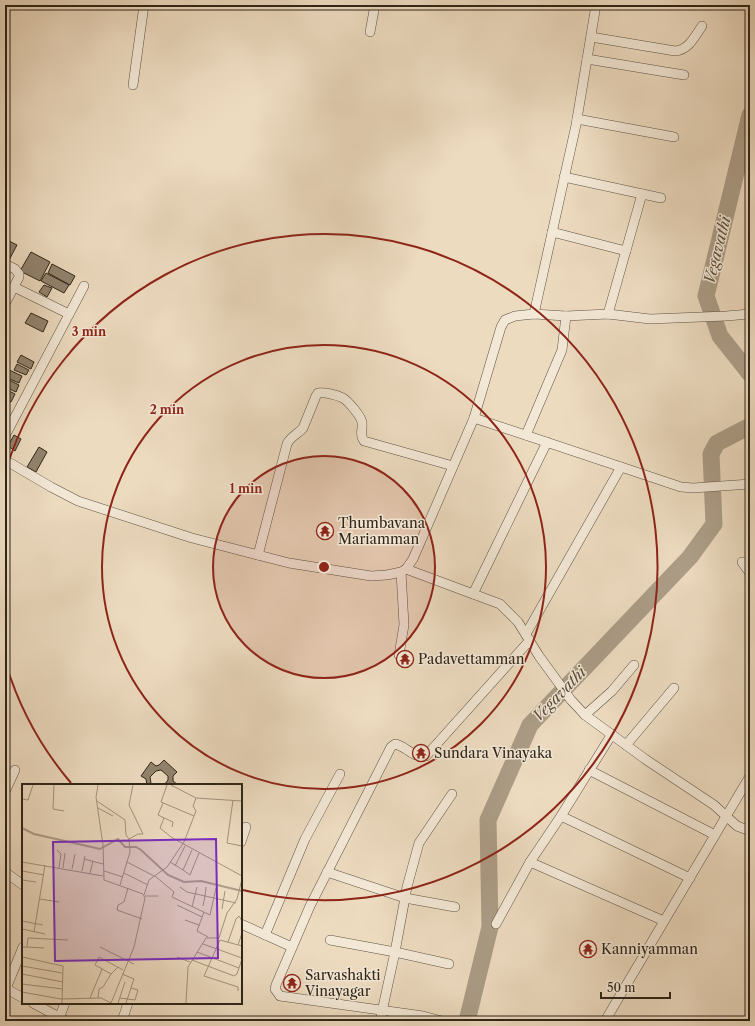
<svg xmlns="http://www.w3.org/2000/svg" width="755" height="1026" font-family="'Libre Caslon Text',serif">
	<style>
		.lines { fill: none; stroke-linecap: round; stroke-linejoin: round }
		.river { stroke: #ac9d87; stroke-width: 17 }
		.building { fill: #92846f; stroke: #2f2518 }
		.minor-casing { stroke: #5e5242; stroke-width: 10 }
		.minor { stroke: #f3e8d6; stroke-width: 9 }
		.ring { fill: none; stroke: #8f2418; stroke-width: 2 }
		.labels { text-anchor: middle; dominant-baseline: central; stroke-width: 3; stroke-linejoin: round; paint-order: stroke }
		.poi-label { font-size: 14px; fill: #2f2518; stroke: #f3e8d6; text-anchor: start }
		.water-label { font-size: 15px; font-style: italic; fill: #5b4f3f; stroke: #f3e8d6 }
		.inset-river { fill: none; stroke: #ac9d87; stroke-width: 2 }
		.inset-road { fill: none; stroke: #a1927d; stroke-width: 1 }
		.view { fill: #7b2cbf; fill-opacity: 0.15; stroke: #7b2cbf; stroke-width: 2 }
		.inset-edge { fill: none; stroke: #2f2518; stroke-width: 2 }
		.centre { fill: #8f2418; stroke: #f3e8d6; stroke-width: 2 }
		.ring-label { font-size: 12px; text-anchor: middle; font-weight: bold; fill: #8f2418; stroke: #f3e8d6; stroke-width: 3; stroke-linejoin: round; paint-order: stroke }
	</style>
	<rect width="100%" height="100%" fill="#eddbc0"/>
	<filter id="stains"><feTurbulence type="fractalNoise" baseFrequency=".005" numOctaves="4"/><feColorMatrix values="0 0 0 0 .2 0 0 0 0 .09 0 0 0 0 .02 0 0 0 .5 -.17"/></filter>
	<radialGradient id="worn" r=".72"><stop offset=".6" stop-color="#630" stop-opacity="0"/><stop offset="1" stop-color="#630" stop-opacity=".3"/></radialGradient>
	<g class="lines">
		<!-- river -->
		<g class="river">
			<path d="M750,115l-44,181 14,40 30,38"/>
			<path d="M467,1021l23,-94 -2,-107 42,-95 160,-168 24,-33 -3,-70 6,-11 33,-17"/>
		</g>
	</g>
	<!-- building -->
	<g class="building">
		<path d="M5,239l12,6 -9,17 -3,-1z"/>
		<path d="M31,252l19,10 -10,19 -20,-10z"/>
		<path d="M52,264l23,12 -5,9 -22,-12z"/>
		<path d="M46,273l23,12 -5,8 -23,-12z"/>
		<path d="M44,285l8,3 -5,9 -8,-5z"/>
		<path d="M31,313l17,8 -5,11 -18,-9z"/>
		<path d="M21,355l13,7 -3,7 -14,-7z"/>
		<path d="M17,364l12,6 -3,5 -12,-5z"/>
		<path d="M7,369l15,7 -3,7 -14,-6z"/>
		<path d="M5,378l14,7 -3,7 -11,-5z"/>
		<path d="M5,389l10,5 -4,8 -6,-3z"/>
		<path d="M14,435l7,4 -6,12 -7,-5z"/>
		<path d="M39,447l8,5 -11,20 -9,-5z"/>
		<path d="M164,760l13,12 -4,4v5l5,4h-14l4,-5v-4l-7,-6 -5,1 -6,6 1,6 2,2h-6l-1,-6 -5,-3 10,-14 5,4 3,-1z"/>
	</g>
	<g class="lines">
		<!-- minor casing -->
		<g class="minor-casing">
			<g id="minor">
				<path d="M370,32l5,-27"/>
				<path d="M591,37l84,14c14,-1 20,-15 27,-25"/>
				<path d="M587,59l97,16"/>
				<path d="M133,85l11,-80"/>
				<path d="M577,119l97,18"/>
				<path d="M564,177l97,21"/>
				<path d="M552,232l74,19"/>
				<path d="M5,264l10,5 4,5v3l-14,27"/>
				<path d="M14,287l55,27"/>
				<path d="M534,314l42,-189 20,-120"/>
				<path d="M608,314l34,-120"/>
				<path d="M474,418l207,69 12,1 57,-4"/>
				<path d="M526,435l36,-85 4,-34"/>
				<path d="M5,436l79,-150"/>
				<path d="M5,460l46,27 27,14 114,37 97,25 82,13 16,-1 14,-3 5,-3 7,-10 61,-141 27,-91 4,-7 10,-4 19,-2 32,2 42,-2 42,5 76,-3 24,-2"/>
				<path d="M258,555l29,-111c3,-7 11,-10 16,-16l13,-32 2,-3c7,-1 19,2 25,5 5,3 19,19 19,25 1,7 -3,11 2,18l89,25"/>
				<path d="M742,562l8,11"/>
				<path d="M406,569l94,35 18,18 21,34 32,44 14,15 60,44 69,46 23,21 13,5"/>
				<path d="M473,594l74,-152"/>
				<path d="M526,634l95,-167"/>
				<path d="M399,655l5,-30 -3,-53"/>
				<path d="M585,715l27,-24 22,-26"/>
				<path d="M612,734l-51,82 129,62"/>
				<path d="M626,745l48,-57"/>
				<path d="M589,770l126,65"/>
				<path d="M5,792l10,-22"/>
				<path d="M561,816l-31,46 134,59"/>
				<path d="M241,842l5,-15"/>
				<path d="M5,872l18,13"/>
				<path d="M327,872l78,26 50,9"/>
				<path d="M241,924l51,23"/>
				<path d="M496,924l34,-62"/>
				<path d="M265,935l40,-96 35,-65"/>
				<path d="M330,940l65,12 12,-65 12,-44 33,-49"/>
				<path d="M5,988l18,10"/>
				<path d="M5,991l18,-44"/>
				<path d="M33,1003l33,18"/>
				<path d="M58,1021l7,-18"/>
				<path d="M122,1021l6,-18"/>
				<path d="M380,1021l15,-69 54,12"/>
				<path d="M442,1021l-19,-5 -143,-20 -5,-7 1,-4 34,-79 81,-159 4,-3c11,2 19,15 31,12l104,-116"/>
				<path d="M605,1021l145,-245"/>
			</g>
		</g>
		<!-- minor -->
		<use href="#minor" class="minor"/>
	</g>
	<!-- distance rings -->
	<circle cx="324" cy="567" r="111" fill="#8f2418" fill-opacity=".12"/>
	<g class="ring">
		<circle cx="324" cy="567" r="111"/>
		<circle cx="324" cy="567" r="222"/>
		<path d="M71 783A333 333 0 0 1 6 664M6 470A333 333 0 1 1 243 890"/>
	</g>
	<!-- icons -->
	<defs>
		<g id="temple-ring" transform="scale(0.9)"><circle r="9.5" fill="#f3e8d6" stroke="#8f2418" stroke-width="1.5"/><path d="M0-6L5-2H3V0L6.5 2.5H4V6H1.5V3h-3V6H-4V2.5H-6.5L-3 0V-2H-5Z" fill="#8f2418"/></g>
	</defs>
	<g fill-rule="evenodd">
		<use href="#temple-ring" x="325" y="531"/>
		<use href="#temple-ring" x="405" y="659"/>
		<use href="#temple-ring" x="421" y="753"/>
		<use href="#temple-ring" x="588" y="949"/>
		<use href="#temple-ring" x="292" y="983"/>
	</g>
	<g class="labels">
		<!-- poi labels -->
		<g class="poi-label">
			<text x="338" y="523">Thumbavana<tspan x="338" dy="16">Mariamman</tspan></text>
			<text x="418" y="659">Padavettamman</text>
			<text x="434" y="753">Sundara Vinayaka</text>
			<text x="601" y="949">Kanniyamman</text>
			<text x="305" y="975">Sarvashakti<tspan x="305" dy="16">Vinayagar</tspan></text>
		</g>
		<!-- water labels -->
		<g class="water-label">
			<text transform="translate(717 250) rotate(-76)">Vegavathi</text>
			<text transform="translate(559 694) rotate(-46)">Vegavathi</text>
		</g>
	</g>
	<!-- overview -->
	<g transform="translate(22 784)">
		<rect width="220" height="220" fill="#eddbc0"/>
		<path class="inset-river" d="M0,44l12,6 66,15 18,-10 7,8h11l5,3 27,25 16,7 17,-1 41,10"/>
		<path class="inset-road" d="M32,1l-1,24 11,2M76,1l-2,12 7,48 1,35 39,14 2,4 -11,49 -23,56M145,1l-6,17 33,14M149,1l25,13 46,3M0,15l6,1 5,-15M211,16l-6,43 15,3M75,17l28,19 1,15 3,4M141,19l-5,12 15,7 -1,5M76,24l15,8M142,34l-4,10 11,9 71,39M35,66l4,4 -2,14M62,75l19,5M0,78l81,14M105,78l27,14M148,78l13,8 9,-20M153,82l10,-20M41,84l2,-15M50,85l3,-15M161,86l7,5 9,-22M0,87l22,4M60,87l3,-15M82,87l19,6M68,89l3,-12M102,89l24,12M133,92l19,16 -2,5 38,18 6,-27M0,96l14,2M98,101l10,-33 -1,-13 9,-5h5l-14,-29 4,-20M158,103l7,5 18,4 -2,10M184,103l-1,9 31,7M106,104l-4,14 -6,3 -1,5 25,9M122,111l5,-15 18,-13 17,-25 12,-31 -3,-5 3,-8M123,112h13M18,115l19,3M155,121l25,12M170,123l5,-20M200,125l3,-18M182,128l-7,19 11,6M163,136l14,5M0,137l21,4M0,145l23,5M12,148l11,-67M198,156l-16,36 34,11v4M198,156l22,6M206,158l8,-23 3,-3 3,5M181,160l39,14M216,161l4,-12M0,163h5l1,-9 40,2M5,163l17,1M78,163l34,17M175,168l42,16M0,173l41,9 -1,37M155,173l13,5M170,176l42,16 3,-2 5,-15M0,182l40,7M96,183l-7,7 -16,-9 4,-8 2,1 22,12M0,190l41,8M100,190l12,5 -8,24M0,200l41,5M0,208l39,7 40,-1 10,5M68,214l12,-29M76,214l1,-9 4,-2 8,-13M98,214l15,2 3,-10 -7,-2M96,219l7,-21M164,219l2,-36 18,-29h13l8,-25 10,-14 5,-20"/>
		<path class="view" d="M194,55l2,119 -163,3 -2,-119z"/>
		<rect width="220" height="220" class="inset-edge"/>
	</g>
	<circle cx="324" cy="567" r="6" class="centre"/>
	<g class="ring-label">
		<text x="89" y="336">3 min</text>
		<text x="167" y="414">2 min</text>
		<text x="246" y="493">1 min</text>
	</g>
	<!-- margin -->
	<rect width="755" height="1026" fill="none" stroke="#eddbc0" stroke-width="20"/>
	<rect x="6" y="6" width="743" height="1014" fill="none" stroke="#2f2518" stroke-width="2"/>
	<rect x="10" y="10" width="735" height="1006" fill="none" stroke="#2f2518"/>
	<!-- scale -->
	<path d="M601 992v6h69v-6" fill="none" stroke="#2f2518" stroke-width="2"/>
	<text x="607" y="992" font-size="12" fill="#2f2518" stroke="#f3e8d6" stroke-width="3" paint-order="stroke">50 m</text>
	<rect width="100%" height="100%" filter="url(#stains)"/>
	<rect width="100%" height="100%" fill="url(#worn)"/>
</svg>
